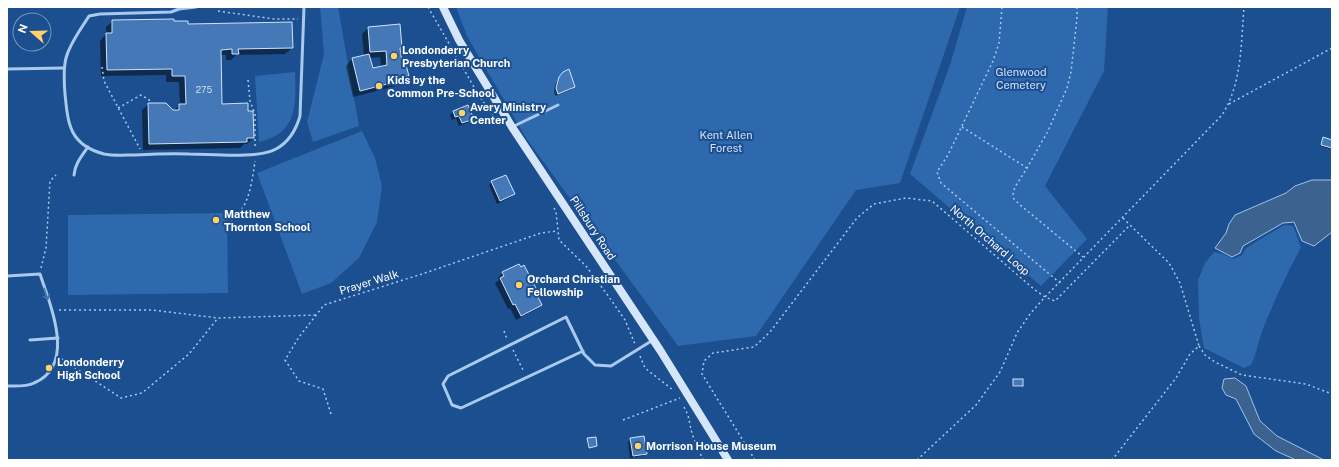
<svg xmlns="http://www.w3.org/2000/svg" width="1339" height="467" font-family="'Public Sans',sans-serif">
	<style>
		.green { fill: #2e69ad }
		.water { fill: #3c6290; stroke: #9cc4f0 }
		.shadow { fill: #0007; fill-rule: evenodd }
		.building { fill: #4478b7; stroke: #cfe3fa }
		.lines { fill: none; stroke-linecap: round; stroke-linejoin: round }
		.path { stroke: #a9c9ee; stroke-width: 1.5; stroke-dasharray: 2 3; stroke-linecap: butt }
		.lane { stroke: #a9c9ee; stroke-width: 3 }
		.secondary { stroke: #d6e6fa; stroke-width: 8 }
		.oneway { stroke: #4674ac }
		.poi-dot { fill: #ffd166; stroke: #1b4f8f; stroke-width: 1.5 }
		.labels { text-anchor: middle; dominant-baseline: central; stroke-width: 4; stroke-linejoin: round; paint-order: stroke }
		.number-label { font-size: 9px; fill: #d0dded }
		.poi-label { font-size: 11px; font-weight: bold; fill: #fff; stroke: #1b4f8f; text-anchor: start }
		.park-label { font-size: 11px; fill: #cfe3fa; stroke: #1b4f8f }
		.street-label { font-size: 11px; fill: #fff; stroke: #1b4f8f }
	</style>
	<rect width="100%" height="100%" fill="#1b4f8f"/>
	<!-- green -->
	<g class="green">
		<path d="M320,7h18l21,119 -46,16 -6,-20 17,-68z"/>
		<path d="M456,7h504l-60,176 -44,7 -100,146 -78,10 -152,-208 -59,-102z"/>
		<path d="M967,7h141l-4,64 -59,115 42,53 -46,47 -131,-112 40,-109z"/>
		<path d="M295,72c1,33 3,61 -36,70l-4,-66z"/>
		<path d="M362,131l13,27 7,28 -5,36 -18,36 -28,25 -29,11 -45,-121z"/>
		<path d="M227,213l1,80 -160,2v-80z"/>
		<path d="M1284,225l9,1 8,21c-14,27 -27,54 -38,82 -5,12 -6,24 -12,36l-7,3 -40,-20 -5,-30 -1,-38 7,-17 9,-11 9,2 11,5 8,-4 4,-7z"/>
	</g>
	<!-- water -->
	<g class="water">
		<path d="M1312,180h20v52l-18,14 -12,-5 -8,-19 -11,1 -40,23 -3,7 -8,4 -17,-9 11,-15 3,-9 6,-9 51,-22 9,-7z"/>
		<path d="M1235,378l11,8 14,35 17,15 47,24h-28l-20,-9 -22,-17 -18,-35 -10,-4 -4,-7 2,-9z"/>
	</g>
	<!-- shadow -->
	<g class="shadow">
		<path d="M113,21l60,1 119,26 -7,6 -49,1 -5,5h-5v-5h-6l1,50 26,7 6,26 -6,6h-3l-4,4 -97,2 -1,-40 7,-6 23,8 8,-7 -1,-23h-13v-7l-65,1 -1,-35 6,-7v-7z"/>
		<path d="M399,25l2,23 -1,2 2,17 6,8 -12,11 -43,11 -7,-31 6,-7 12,-3 -2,-22 6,-6zM380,57l1,10 -9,3 -3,-12z"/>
		<path d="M561,75l13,12 -3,3 -16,6 -1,-5 1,-6z"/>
		<path d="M467,106l5,13 -3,3 -10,4 -3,-8 -4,2 -2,-5 3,-3z"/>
		<path d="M1323,139l9,2v6l-1,2 -11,-3z"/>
		<path d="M492,182l22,12 -3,3 -14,7 -8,-19z"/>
		<path d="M518,265l22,40 -4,4 -20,11 -6,-12 -2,1 -13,-26 4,-3 -1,-2 4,-5z"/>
		<path d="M1014,380l8,6 -2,1h-8z"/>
		<path d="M588,439l8,7 -8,2 -1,-8z"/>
		<path d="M631,439l15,14 -3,3 -13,2 -2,-16z"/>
	</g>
	<!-- building -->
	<g class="building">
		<path d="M174,19v2h14v3l104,-2 1,26 -55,1 1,5h-7v-5l-11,1 1,54 26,-1v8h5l1,27h-7v4l-98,2 -1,-41h18l7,7h6v-6h7l-1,-28h-13v-7l-65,1 -1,-37h6v-13z"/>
		<path d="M400,24l2,24h-2l2,14 1,3h3l3,11 -6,1v3l-43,11 -8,-33 17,-4 4,14 14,-3 -1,-14 -16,1 -2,-25z"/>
		<path d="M569,69l6,18 -17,7 -2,-6 3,-11 4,-5z"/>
		<path d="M468,105l6,14 -12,4 -3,-7 -4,1 -2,-6z"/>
		<path d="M1323,137l9,3v8l-11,-3z"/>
		<path d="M506,175l9,19 -15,7 -9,-20z"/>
		<path d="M519,264l2,3 3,-2 14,27 -2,1 6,12 -21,11 -6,-12 -2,1 -13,-27 4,-2 -2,-4z"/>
		<rect x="1013" y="379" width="10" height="7"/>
		<path d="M644,436l3,18 -14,2 -3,-18z"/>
		<path d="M596,437l1,9 -8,2 -2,-10z"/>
	</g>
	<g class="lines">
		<!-- path -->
		<g class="path">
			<path d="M428,7l50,87 20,29"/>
			<path d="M1002,7l-3,36 -6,18 -45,94 -11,17 4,11 119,100"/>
			<path d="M1077,7v11l-6,54 -4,16 -19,43 -21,37 -12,19 -2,7 1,5 5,5 64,53"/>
			<path d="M218,11l56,8h24"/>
			<path d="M102,67l2,14 36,68"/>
			<path d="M248,80l2,21 5,13v33"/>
			<path d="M1229,104l103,-56"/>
			<path d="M118,108l23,-13 7,4 4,4"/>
			<path d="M962,127l65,41"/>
			<path d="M554,208l2,4 3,28 27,26 23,31 16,23 10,24"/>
			<path d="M1123,218l7,7"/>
			<path d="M227,223c5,-4 10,-8 14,-13 9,-11 12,-35 14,-49"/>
			<path d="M41,268l5,-20 4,-67 6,-6"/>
			<path d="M59,310h93l66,8 98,-3"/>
			<path d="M504,331l3,8"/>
			<path d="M1199,346l6,9 10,7 27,13 64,9 26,10"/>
			<path d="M513,350l11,22"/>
			<path d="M640,356l5,12 28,22"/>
			<path d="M62,359l59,39 21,-5 47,-39 29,-36"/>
			<path d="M684,407l4,8 4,19 11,26"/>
			<path d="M331,414l-8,-25 -24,-8 -14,-21 14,-23 25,-32 98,-31 119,-41 16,-2"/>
			<path d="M623,420l57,-22"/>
			<path d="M755,460l-53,-86 2,-13 9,-8 41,-6 16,-15 87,-114 17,-14 32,-6 26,3 103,89 10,7 10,4 75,-76 39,38 11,20 19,63 -9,8 -14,24 -64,82"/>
			<path d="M917,460l59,-55 24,-33 17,-39 13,-19 15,-17 177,-182c20,-31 19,-72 22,-108"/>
		</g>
		<!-- lane -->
		<g class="lane">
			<path d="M196,7l-17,2 -8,3 -71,2 -11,2c-8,13 -19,27 -23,42 -3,12 -2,24 -1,36 3,31 5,51 39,60 10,2 21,1 31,1 18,-1 36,-2 54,-1 22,0 69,5 87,-5 13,-7 20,-19 24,-33l4,-109"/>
			<path d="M7,69l57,-1"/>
			<path d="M512,127l46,-22"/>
			<path d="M74,175c1,-11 7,-18 14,-28"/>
			<path d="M7,276l33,-2c10,31 37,91 -6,109 -8,4 -18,3 -27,3"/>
			<path d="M30,340l28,-2"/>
			<path d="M583,351l-122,57 -9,-3 -9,-21 5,-8 118,-59 18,37 11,11 16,1 42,-26"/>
		</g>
		<!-- secondary -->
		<path class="secondary" d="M443,7l16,33 53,87 148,223 68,110"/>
	</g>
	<!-- one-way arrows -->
	<defs><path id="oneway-shaft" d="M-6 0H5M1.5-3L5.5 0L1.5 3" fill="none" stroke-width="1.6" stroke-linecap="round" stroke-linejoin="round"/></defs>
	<use class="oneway" href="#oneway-shaft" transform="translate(46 294) rotate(72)"/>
	<!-- markers -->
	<g class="poi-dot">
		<circle cx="394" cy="56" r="4"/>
		<circle cx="379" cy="86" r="4"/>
		<circle cx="462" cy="113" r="4"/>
		<circle cx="216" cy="220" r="4"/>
		<circle cx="519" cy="285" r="4"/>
		<circle cx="49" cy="368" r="4"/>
		<circle cx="638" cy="446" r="4"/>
	</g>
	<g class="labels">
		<!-- number labels -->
		<g class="number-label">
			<text x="204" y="89">275</text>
		</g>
		<!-- poi labels -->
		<g class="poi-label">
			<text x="402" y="50">Londonderry<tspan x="402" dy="13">Presbyterian Church</tspan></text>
			<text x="387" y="80">Kids by the<tspan x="387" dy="13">Common Pre-School</tspan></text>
			<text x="470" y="107">Avery Ministry<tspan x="470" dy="13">Center</tspan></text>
			<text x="224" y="214">Matthew<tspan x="224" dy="13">Thornton School</tspan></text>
			<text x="527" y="279">Orchard Christian<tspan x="527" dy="13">Fellowship</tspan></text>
			<text x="57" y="362">Londonderry<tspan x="57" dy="13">High School</tspan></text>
			<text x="646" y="446">Morrison House Museum</text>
		</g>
		<!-- park labels -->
		<g class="park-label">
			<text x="1021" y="72">Glenwood<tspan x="1021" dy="13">Cemetery</tspan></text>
			<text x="726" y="135">Kent Allen<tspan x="726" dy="13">Forest</tspan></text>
		</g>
		<!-- street labels -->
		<g class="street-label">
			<text transform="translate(593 228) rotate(57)">Pillsbury Road</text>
			<text transform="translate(990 240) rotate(41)">North Orchard Loop</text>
			<text transform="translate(369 282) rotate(-17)">Prayer Walk</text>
		</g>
	</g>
	<!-- border -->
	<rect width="1339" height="467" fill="none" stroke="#ffffff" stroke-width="16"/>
	<!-- north arrow -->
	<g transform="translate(32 32) rotate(290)"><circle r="19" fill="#1b4f8f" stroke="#7695bc"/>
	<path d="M0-3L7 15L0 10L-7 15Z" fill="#ffd166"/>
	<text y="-6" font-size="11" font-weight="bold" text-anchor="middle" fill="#ffffff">N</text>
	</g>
</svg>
